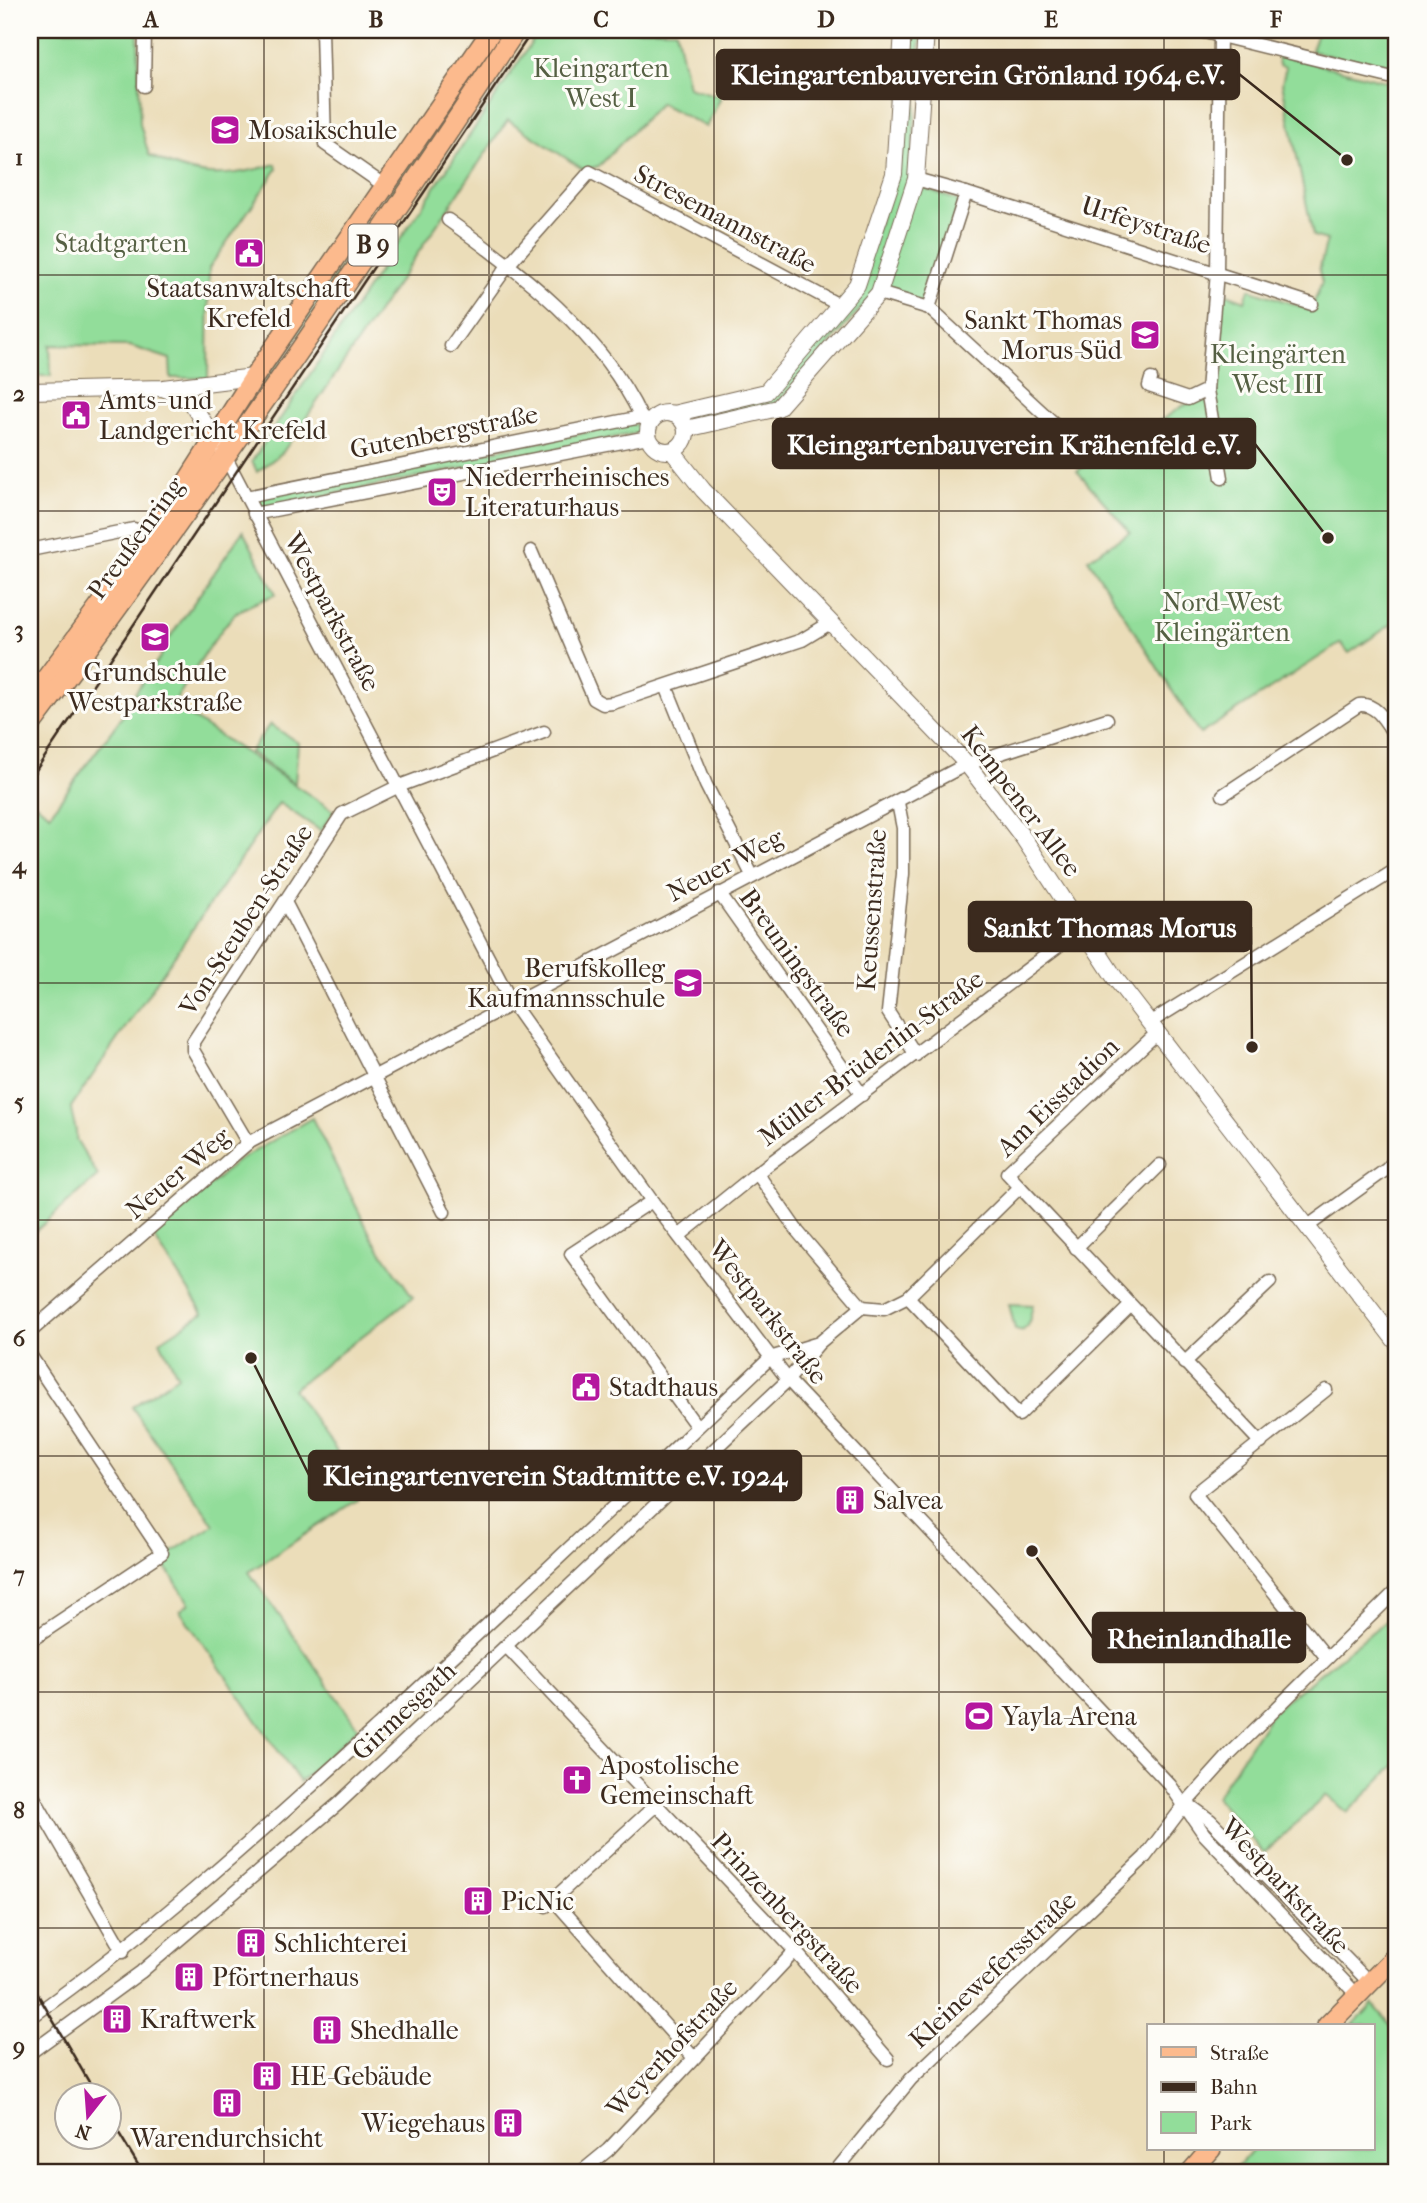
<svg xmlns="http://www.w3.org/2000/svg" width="1427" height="2203" font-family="'IM FELL French Canon',serif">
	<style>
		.green { fill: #92dd9a; stroke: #66845c; stroke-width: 2 }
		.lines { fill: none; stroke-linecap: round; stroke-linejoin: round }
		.minor-casing { stroke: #796954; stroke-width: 15 }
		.tertiary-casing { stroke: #796954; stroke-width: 18 }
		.primary-casing { stroke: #796954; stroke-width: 22 }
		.minor { stroke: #fff; stroke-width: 12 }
		.tertiary { stroke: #fff; stroke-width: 16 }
		.primary { stroke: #fcba8d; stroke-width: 19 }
		.rail { stroke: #3b2a1e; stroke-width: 2.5 }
		.grid { fill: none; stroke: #3b2a1e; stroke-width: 2; stroke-opacity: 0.55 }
		.labels { text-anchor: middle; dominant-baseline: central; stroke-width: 6; stroke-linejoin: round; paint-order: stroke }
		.shield { fill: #fdfcf7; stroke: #75695f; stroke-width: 2 }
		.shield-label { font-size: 24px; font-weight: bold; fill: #3b2a1e }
		.park-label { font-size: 26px; fill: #556043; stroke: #fdfcf7 }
		.poi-label { font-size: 26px; fill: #3b2a1e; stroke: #fdfcf7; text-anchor: start }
		.street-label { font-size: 26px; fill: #3b2a1e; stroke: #fdfcf7 }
		.leader { fill: none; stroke: #3b2a1e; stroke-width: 2.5 }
		.callout-dot { fill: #3b2a1e; stroke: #fdfcf7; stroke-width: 2.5 }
		.callout { fill: #3b2a1e; stroke: #3b2a1e; stroke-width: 2.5 }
		.callout-label { font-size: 28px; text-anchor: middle; font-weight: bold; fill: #fff }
		.neatline { fill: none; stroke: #3b2a1e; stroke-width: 2.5 }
		.grid-label { font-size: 23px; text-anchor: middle; font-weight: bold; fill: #3b2a1e }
	</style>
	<rect width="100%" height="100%" fill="#fdfcf7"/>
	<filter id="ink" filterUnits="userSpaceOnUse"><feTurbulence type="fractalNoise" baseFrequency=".0143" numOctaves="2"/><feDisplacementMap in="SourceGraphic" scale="14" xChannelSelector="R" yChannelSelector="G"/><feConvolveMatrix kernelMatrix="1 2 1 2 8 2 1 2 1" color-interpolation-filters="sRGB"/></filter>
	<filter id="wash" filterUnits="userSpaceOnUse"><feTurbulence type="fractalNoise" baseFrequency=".00686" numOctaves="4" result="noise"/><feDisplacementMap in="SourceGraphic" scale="28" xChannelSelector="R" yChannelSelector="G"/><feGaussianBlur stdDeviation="1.57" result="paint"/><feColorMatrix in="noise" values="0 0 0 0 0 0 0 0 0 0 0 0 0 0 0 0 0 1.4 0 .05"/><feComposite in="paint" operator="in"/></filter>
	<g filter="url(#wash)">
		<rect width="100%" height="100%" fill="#ebddb9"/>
		<!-- green -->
		<g class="green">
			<path d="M30,30h108l2,94 9,31c48,24 76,24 127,9l1,5 -68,99 -1,110h-37l-1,-19 -40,-13 -80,-1 1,31h-21z"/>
			<path d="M499,30h10l-270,393 45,-73z"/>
			<path d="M540,30h136l12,57 33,10 -15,30 -46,-24 -61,63 -15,4 -76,-50 -225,332 -26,20 -5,-11z"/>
			<path d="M907,30h14l-10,144 13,14 35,13 -33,104 -49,-15 -101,115 -87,19 -2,-10 79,-22 92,-112 38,-105z"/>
			<path d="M1318,30h79v43l-86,-22z"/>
			<path d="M1277,54l120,30v540l-2,-2 -46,31 -8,-10 -141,91 -112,-175 42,-27 -53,-61 26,-17 4,2 76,-50 29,-13 9,-101 24,9 4,-12 62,21 11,-28 -3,-11 8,-31 -14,-4 -31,-153 4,-16 -7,-2z"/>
			<path d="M629,424l10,1 -2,8 -379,76 -5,-11z"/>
			<path d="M243,531l33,63c-12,6 -36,13 -44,23 -22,26 -41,57 -59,88l161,106 -13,20 -42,-28 -208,304c0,12 7,22 5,32l22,37 -68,60v-420l6,-12 14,10 88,-119 -3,-2 27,-39 -2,-2z"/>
			<path d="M270,724l28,19 -3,41 -45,-32z"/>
			<path d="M312,1118l60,120 41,59 -120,92 58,83 6,28 -108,72 109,156 -58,54 -120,-171 9,-8 -28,-44 53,-34 -82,-118 46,-31 -18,-35 43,-28 -50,-77 83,-74z"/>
			<path d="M1009,1304l24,1 -5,21 -6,5 -7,-2z"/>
			<path d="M1392,1616l5,4v143l-50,50 -21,-18 -62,58 -48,-56 57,-86z"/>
			<path d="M1373,2004l24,28v141h-186l10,-10 11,10 21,-24h120v-123h-21z"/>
		</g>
	</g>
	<g filter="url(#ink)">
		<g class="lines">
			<!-- minor casing -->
			<g class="minor-casing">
				<g id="minor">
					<path d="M322,30l3,114 60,42"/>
					<path d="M1196,30l201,49"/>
					<path d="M144,86l1,-56"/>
					<path d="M916,179l50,14 -37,115"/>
					<path d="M966,193l346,111"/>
					<path d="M448,220c73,52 154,114 193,197"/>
					<path d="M879,293l50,15 154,142"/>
					<path d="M451,346l58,-82 81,-92 249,133"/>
					<path d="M1151,379l-2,7 39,13 19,-9 10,-118 3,-237"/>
					<path d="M1207,390l15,88"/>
					<path d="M226,458l286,545 140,198 136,179 382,405 34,49 153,161"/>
					<path d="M246,497l395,-80 9,6"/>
					<path d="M254,514l394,-77"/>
					<path d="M30,550l104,-21 18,7"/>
					<path d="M531,551l63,148 9,5 10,-1 189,-63 28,-17"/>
					<path d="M666,686l40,99 46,90"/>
					<path d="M1223,795l136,-90c19,-2 28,20 38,34"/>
					<path d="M898,803l5,25v46l-15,138 28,43"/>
					<path d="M719,893l143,202"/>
					<path d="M285,902l159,310"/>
					<path d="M1149,1023l248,-154"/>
					<path d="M248,1143l-55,-93v-8l149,-228 57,-28 145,-54"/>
					<path d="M757,1173l41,59 64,75"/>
					<path d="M1020,1187l241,256"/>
					<path d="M652,1201l-81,53 126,173"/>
					<path d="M1308,1226l79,-57 8,-9 2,-10"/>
					<path d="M679,1236l78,-63 324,-244"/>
					<path d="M1076,1248l84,-83"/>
					<path d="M908,1297l111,118 111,-109"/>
					<path d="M30,1332l218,-189 719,-379 140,-45"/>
					<path d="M30,1355l132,198 -132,88"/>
					<path d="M1184,1363l86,-81"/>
					<path d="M1326,1390l-131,104 132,164"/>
					<path d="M507,1647l288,304 93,108"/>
					<path d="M30,1791l93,161"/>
					<path d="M1192,1807l18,13 160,163"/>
					<path d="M553,1899l141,159"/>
					<path d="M546,1906l110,-101"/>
					<path d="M30,2018c126,-89 237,-191 351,-295 131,-120 260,-242 389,-365l49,-15"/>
					<path d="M30,2053l111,-81 197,-168 450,-424 31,-37 43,-36 22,2 24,-12 112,-110 -13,-14 150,-140"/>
					<path d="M580,2173l28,-23 187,-199"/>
					<path d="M834,2173l77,-94 234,-222 41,-54 44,-49 167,-164"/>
				</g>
			</g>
			<!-- tertiary casing -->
			<g class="tertiary-casing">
				<g id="tertiary">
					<path d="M165,389l22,8 33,50"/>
					<path d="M30,391l133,-3 91,-11"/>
					<circle cx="667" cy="432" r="19"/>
					<path d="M673,414l93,-22 91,-107 37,-111 9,-144"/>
					<path d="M686,429l92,-21 101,-115 37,-114 10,-149"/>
					<path d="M672,451l31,39 264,274 57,75 91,139 282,365"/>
				</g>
			</g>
			<!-- primary casing -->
			<g class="primary-casing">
				<g id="primary">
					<path d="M30,700l125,-168 99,-155 238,-347"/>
					<path d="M30,726c170,-226 330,-460 486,-696"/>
					<path d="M1327,2026l70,-71"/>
					<path d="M1190,2173l21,-24"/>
				</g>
			</g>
			<!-- minor -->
			<use href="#minor" class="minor"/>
			<!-- tertiary -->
			<use href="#tertiary" class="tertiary"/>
			<!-- primary -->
			<use href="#primary" class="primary"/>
			<!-- rail -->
			<g class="rail">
				<path d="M30,779l503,-749"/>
				<path d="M30,1981l66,113"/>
				<path d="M108,2115l35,58"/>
			</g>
		</g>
	</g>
	<!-- grid -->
	<path class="grid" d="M264,30v2143M489,30v2143M714,30v2143M939,30v2143M1164,30v1996M30,275h1367M30,511h1367M30,747h1367M30,983h1367M30,1220h1367M30,1456h1367M30,1692h1367M30,1928h1367M1164,2149v24"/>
	<!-- icons -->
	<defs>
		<g id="school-square" transform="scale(1.575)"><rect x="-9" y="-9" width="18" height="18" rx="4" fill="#b5179e" stroke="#fdfcf7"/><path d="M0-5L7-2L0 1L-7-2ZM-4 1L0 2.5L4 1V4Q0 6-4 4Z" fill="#fff"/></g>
		<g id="civic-square" transform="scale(1.575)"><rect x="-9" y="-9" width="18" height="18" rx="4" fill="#b5179e" stroke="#fdfcf7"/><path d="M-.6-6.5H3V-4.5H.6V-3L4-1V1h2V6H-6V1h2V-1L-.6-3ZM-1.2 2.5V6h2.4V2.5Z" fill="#fff"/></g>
		<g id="theatre-square" transform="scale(1.575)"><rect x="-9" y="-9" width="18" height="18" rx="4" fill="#b5179e" stroke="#fdfcf7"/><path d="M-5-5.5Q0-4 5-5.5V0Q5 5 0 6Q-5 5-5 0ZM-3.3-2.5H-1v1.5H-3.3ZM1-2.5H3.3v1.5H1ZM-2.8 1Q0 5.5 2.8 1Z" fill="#fff"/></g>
		<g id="building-square" transform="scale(1.575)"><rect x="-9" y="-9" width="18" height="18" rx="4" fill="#b5179e" stroke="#fdfcf7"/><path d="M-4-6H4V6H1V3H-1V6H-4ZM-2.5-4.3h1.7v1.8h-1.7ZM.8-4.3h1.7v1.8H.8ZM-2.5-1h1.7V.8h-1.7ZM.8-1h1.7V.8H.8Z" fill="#fff"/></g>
		<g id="stadium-square" transform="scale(1.575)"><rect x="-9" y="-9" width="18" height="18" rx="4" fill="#b5179e" stroke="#fdfcf7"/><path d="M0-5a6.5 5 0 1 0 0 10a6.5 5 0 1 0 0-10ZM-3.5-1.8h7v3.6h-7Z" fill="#fff"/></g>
		<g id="church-square" transform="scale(1.575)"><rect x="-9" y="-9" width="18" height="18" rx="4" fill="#b5179e" stroke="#fdfcf7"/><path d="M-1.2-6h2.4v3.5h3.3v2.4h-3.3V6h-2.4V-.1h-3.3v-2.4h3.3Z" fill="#fff"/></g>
	</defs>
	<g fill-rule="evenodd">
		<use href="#school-square" x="225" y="130"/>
		<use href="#civic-square" x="249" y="253"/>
		<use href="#school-square" x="1145" y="335"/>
		<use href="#civic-square" x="76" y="415"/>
		<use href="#theatre-square" x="442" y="492"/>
		<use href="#school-square" x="155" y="637"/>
		<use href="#school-square" x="688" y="983"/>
		<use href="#civic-square" x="586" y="1387"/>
		<use href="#building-square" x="850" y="1500"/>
		<use href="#stadium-square" x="979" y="1716"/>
		<use href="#church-square" x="577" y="1780"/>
		<use href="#building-square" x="478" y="1901"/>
		<use href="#building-square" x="251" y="1943"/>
		<use href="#building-square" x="189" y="1977"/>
		<use href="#building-square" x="117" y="2019"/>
		<use href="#building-square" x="327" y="2030"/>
		<use href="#building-square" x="267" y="2076"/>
		<use href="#building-square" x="227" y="2103"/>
		<use href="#building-square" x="508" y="2123"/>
	</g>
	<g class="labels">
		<!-- shield labels -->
		<rect class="shield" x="348.5" y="224.5" width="49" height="41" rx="5"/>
		<g class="shield-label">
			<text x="373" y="245">B 9</text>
		</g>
		<!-- park labels -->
		<g class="park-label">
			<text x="601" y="68">Kleingarten<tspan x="601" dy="30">West I</tspan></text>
			<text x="121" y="243">Stadtgarten</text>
			<text x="1278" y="354">Kleingärten<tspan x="1278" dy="30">West III</tspan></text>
			<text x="1222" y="602">Nord-West<tspan x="1222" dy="30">Kleingärten</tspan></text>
		</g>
		<!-- poi labels -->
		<g class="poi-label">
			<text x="248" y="130">Mosaikschule</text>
			<text x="249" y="288" text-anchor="middle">Staatsanwaltschaft<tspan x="249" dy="30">Krefeld</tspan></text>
			<text x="1122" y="320" text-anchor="end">Sankt Thomas<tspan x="1122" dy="30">Morus-Süd</tspan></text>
			<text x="99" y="400">Amts- und<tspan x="99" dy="30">Landgericht Krefeld</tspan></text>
			<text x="465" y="477">Niederrheinisches<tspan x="465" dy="30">Literaturhaus</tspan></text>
			<text x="155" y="672" text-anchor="middle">Grundschule<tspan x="155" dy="30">Westparkstraße</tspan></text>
			<text x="665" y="968" text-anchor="end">Berufskolleg<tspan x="665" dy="30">Kaufmannsschule</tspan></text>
			<text x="609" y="1387">Stadthaus</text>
			<text x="873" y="1500">Salvea</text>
			<text x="1002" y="1716">Yayla-Arena</text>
			<text x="600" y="1765">Apostolische<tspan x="600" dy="30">Gemeinschaft</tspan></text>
			<text x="501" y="1901">PicNic</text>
			<text x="274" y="1943">Schlichterei</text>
			<text x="212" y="1977">Pförtnerhaus</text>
			<text x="140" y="2019">Kraftwerk</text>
			<text x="350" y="2030">Shedhalle</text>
			<text x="290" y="2076">HE-Gebäude</text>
			<text x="485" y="2123" text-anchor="end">Wiegehaus</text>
			<text x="227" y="2138" text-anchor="middle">Warendurchsicht</text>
		</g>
		<!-- street labels -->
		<g class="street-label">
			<text transform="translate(725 219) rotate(28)">Stresemannstraße</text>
			<text transform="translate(1146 225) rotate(18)">Urfeystraße</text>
			<text transform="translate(444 432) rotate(-11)">Gutenbergstraße</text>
			<text transform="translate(136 538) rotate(-54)">Preußenring</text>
			<text transform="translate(332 612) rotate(62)">Westparkstraße</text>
			<text transform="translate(1021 801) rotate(53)">Kempener Allee</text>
			<text transform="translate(725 865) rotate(-28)">Neuer Weg</text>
			<text transform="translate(872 910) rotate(-86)">Keussenstraße</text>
			<text transform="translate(246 920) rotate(-57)">Von-Steuben-Straße</text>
			<text transform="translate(797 963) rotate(54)">Breuningstraße</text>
			<text transform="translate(871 1058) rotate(-37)">Müller-Brüderlin-Straße</text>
			<text transform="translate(1058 1097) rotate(-44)">Am Eisstadion</text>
			<text transform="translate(178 1173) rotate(-40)">Neuer Weg</text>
			<text transform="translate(768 1312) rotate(52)">Westparkstraße</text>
			<text transform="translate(404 1711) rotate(-43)">Girmesgath</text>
			<text transform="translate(1285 1886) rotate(47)">Westparkstraße</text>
			<text transform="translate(787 1913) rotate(47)">Prinzenbergstraße</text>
			<text transform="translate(993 1970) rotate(-43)">Kleinewefersstraße</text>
			<text transform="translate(672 2048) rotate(-47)">Weyerhofstraße</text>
		</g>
	</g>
	<!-- callouts -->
	<path class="leader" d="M1347 160L1239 74M1328 538L1255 444M1252 1047L1251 927M251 1358L309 1475M1032 1551L1093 1638"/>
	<g class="callout-dot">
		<circle cx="1347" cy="160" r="7"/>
		<circle cx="1328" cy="538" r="7"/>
		<circle cx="1252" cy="1047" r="7"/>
		<circle cx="251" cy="1358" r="7"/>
		<circle cx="1032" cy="1551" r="7"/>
	</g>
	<g class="callout">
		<rect x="717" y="50" width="522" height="49" rx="7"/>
		<rect x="773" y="419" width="482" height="49" rx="7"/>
		<rect x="969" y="902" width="282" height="49" rx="7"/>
		<rect x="309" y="1451" width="492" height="49" rx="7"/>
		<rect x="1093" y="1613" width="212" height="49" rx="7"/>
	</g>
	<g class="callout-label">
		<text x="978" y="84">Kleingartenbauverein Grönland 1964 e.V.</text>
		<text x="1014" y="454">Kleingartenbauverein Krähenfeld e.V.</text>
		<text x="1110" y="937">Sankt Thomas Morus</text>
		<text x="555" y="1485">Kleingartenverein Stadtmitte e.V. 1924</text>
		<text x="1199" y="1648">Rheinlandhalle</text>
	</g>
	<!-- margin -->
	<rect width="1427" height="2203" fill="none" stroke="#fdfcf7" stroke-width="77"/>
	<!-- legend -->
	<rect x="1147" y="2024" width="228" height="126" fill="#fdfcf7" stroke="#afa8a0" stroke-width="2"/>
	<rect x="1161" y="2047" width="35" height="10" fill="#fcba8d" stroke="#afa8a0" stroke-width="2"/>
	<text x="1210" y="2060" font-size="21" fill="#3b2a1e">Straße</text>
	<rect x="1161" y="2082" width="35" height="10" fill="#3b2a1e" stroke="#afa8a0" stroke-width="2"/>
	<text x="1210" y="2094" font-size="21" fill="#3b2a1e">Bahn</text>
	<rect x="1161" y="2112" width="35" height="21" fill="#92dd9a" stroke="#afa8a0" stroke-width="2"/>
	<text x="1210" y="2130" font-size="21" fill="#3b2a1e">Park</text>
	<!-- north arrow -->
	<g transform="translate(88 2116) rotate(197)"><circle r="33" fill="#fdfcf7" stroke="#afa8a0" stroke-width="2"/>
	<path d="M0-5L12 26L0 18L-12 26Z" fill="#b5179e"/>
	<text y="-10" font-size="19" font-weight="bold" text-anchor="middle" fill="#3b2a1e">N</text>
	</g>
	<rect x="38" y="38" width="1350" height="2126" class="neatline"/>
	<g class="grid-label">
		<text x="151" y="27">A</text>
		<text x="376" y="27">B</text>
		<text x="601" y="27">C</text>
		<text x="826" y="27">D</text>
		<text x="1051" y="27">E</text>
		<text x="1276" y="27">F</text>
		<text x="19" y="165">1</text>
		<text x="19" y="401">2</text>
		<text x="19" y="637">3</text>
		<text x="19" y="873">4</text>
		<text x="19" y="1109">5</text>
		<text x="19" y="1346">6</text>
		<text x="19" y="1582">7</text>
		<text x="19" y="1818">8</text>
		<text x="19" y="2054">9</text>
	</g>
</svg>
